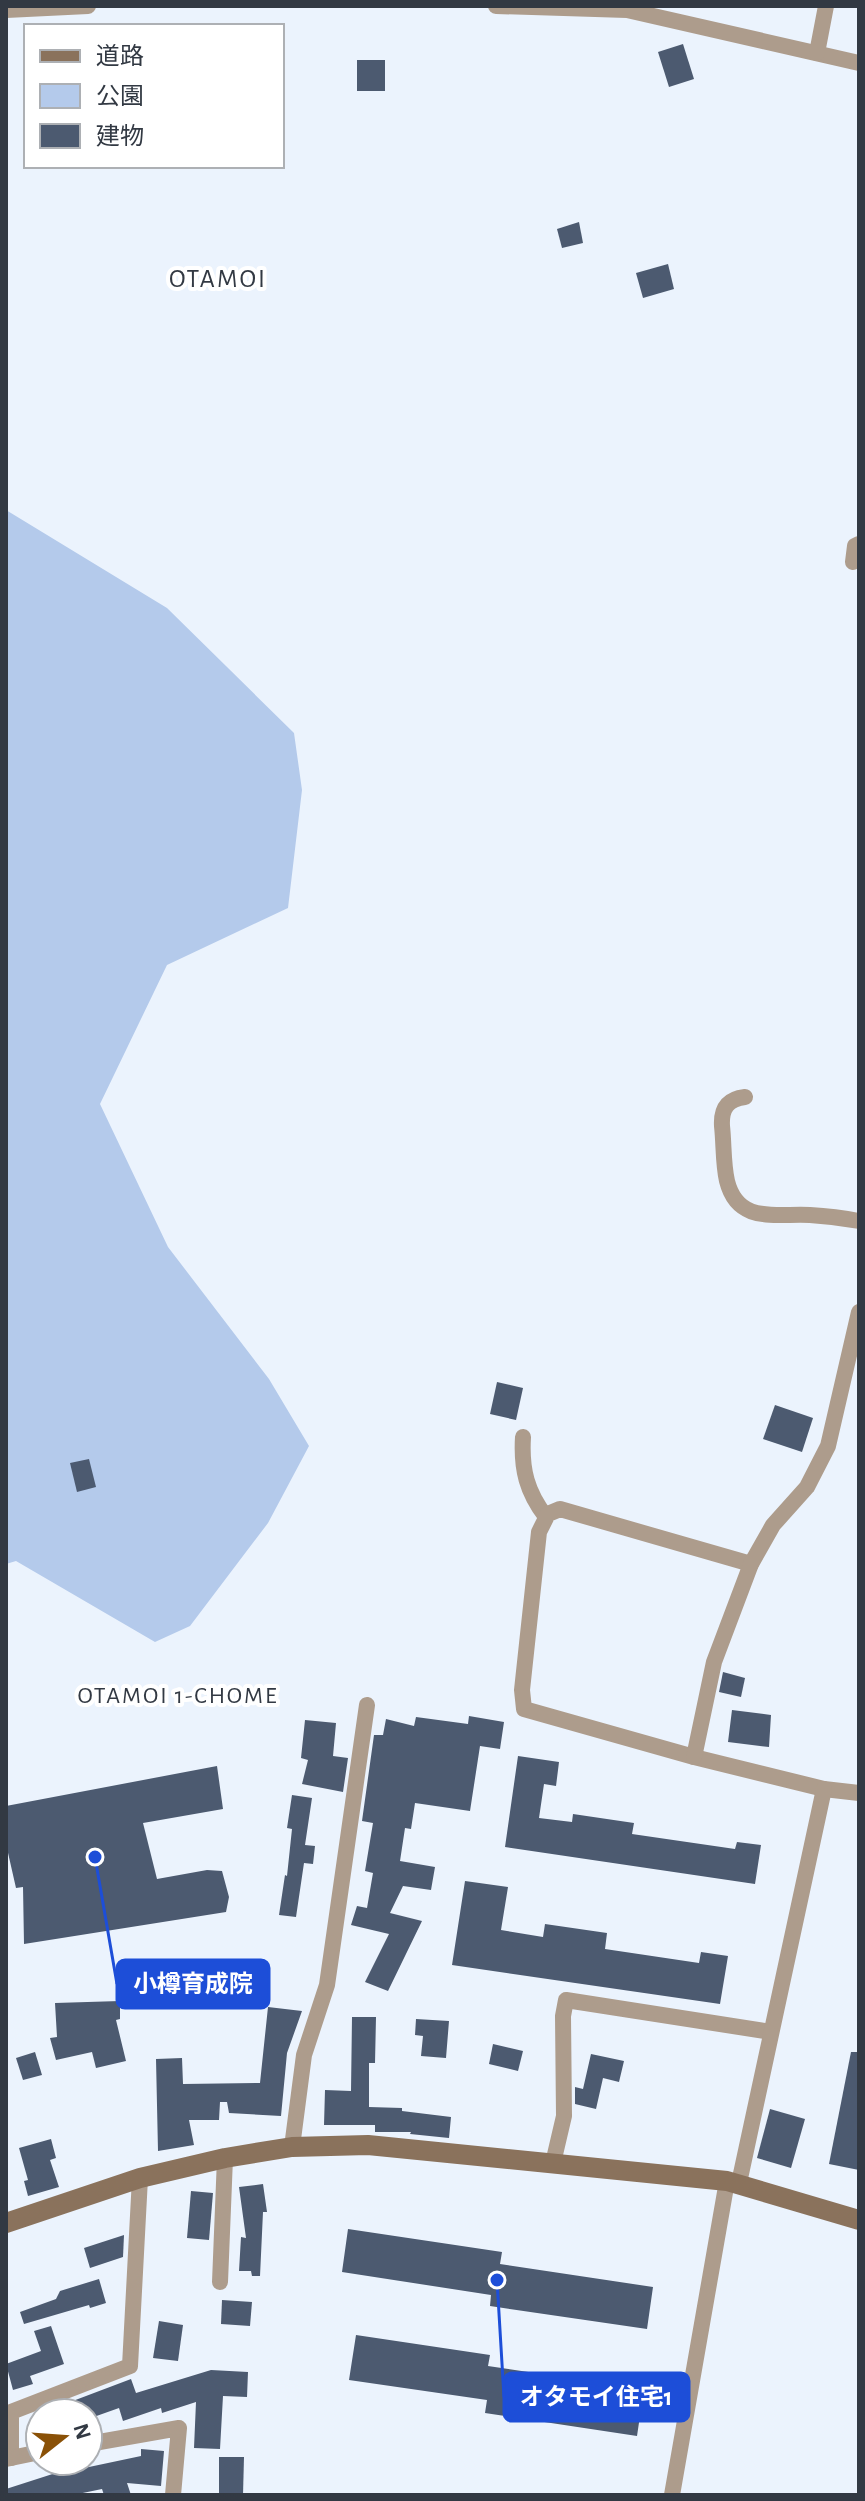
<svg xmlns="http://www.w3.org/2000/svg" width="865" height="2501" font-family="'Alegreya Sans','Noto Sans JP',sans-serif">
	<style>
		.green { fill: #b4caeb }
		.building { fill: #4c5a70 }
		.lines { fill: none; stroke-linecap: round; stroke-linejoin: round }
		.street { stroke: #ad9c8c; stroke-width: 16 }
		.secondary { stroke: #8a725c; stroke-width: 20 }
		.labels { text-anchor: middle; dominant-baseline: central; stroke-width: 8; stroke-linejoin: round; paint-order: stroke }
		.neighbourhood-label { font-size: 24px; letter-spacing: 2px; fill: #323943; stroke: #fff }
		.quarter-label { font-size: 26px; letter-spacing: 2px; fill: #323943; stroke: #fff }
		.leader { fill: none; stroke: #1d4ed8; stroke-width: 3 }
		.callout-dot { fill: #1d4ed8; stroke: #fff; stroke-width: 3 }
		.callout { fill: #1d4ed8; stroke: #1d4ed8; stroke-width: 3 }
		.callout-label { font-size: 24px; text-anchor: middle; font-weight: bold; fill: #fff }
	</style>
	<rect width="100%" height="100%" fill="#ebf3fd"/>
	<!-- green -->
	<path class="green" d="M6,510l161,98 127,125 8,57 -14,118 -121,57 -67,139 68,143 101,132 40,67 -41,77 -78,103 -35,16 -139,-81 -10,3z"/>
	<!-- building -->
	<g class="building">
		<path d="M683,44l11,35 -25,8 -11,-35z"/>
		<rect x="357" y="60" width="28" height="31"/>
		<path d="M579,222l4,21 -21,5 -5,-19z"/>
		<path d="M668,264l6,25 -31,9 -7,-25z"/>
		<path d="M497,1382l26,6 -7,32 -26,-6z"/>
		<path d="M775,1405l38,13 -11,34 -39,-13z"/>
		<path d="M89,1459l7,28 -19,5 -7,-29z"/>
		<path d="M723,1672l22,6 -4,19 -22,-5z"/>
		<path d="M732,1710l39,5 -2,32 -41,-5z"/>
		<path d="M469,1716l35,6 -4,27 -20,-3 -10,65 -55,-8 -4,26 -6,-1 -5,33 35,6 -4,23 -28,-4 -13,27 32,8 -34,70 -23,-9 24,-48 -38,-9 6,-19 10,2 6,-35 -8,-2 8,-48 -11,-2 12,-86h9l3,-16 28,7 2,-9 52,7z"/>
		<path d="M305,1720l31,3 -3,33 15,2 -5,34 -41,-8 6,-24 -7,-2z"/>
		<path d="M518,1756l41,6 -3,24 -12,-2 -5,34 33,4 1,-8 61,9 -2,11 103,15 2,-7 24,3 -6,39 -250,-37z"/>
		<path d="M217,1766l6,43 -80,14 14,56 50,-9 15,1 7,26 -3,15 -202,32 -1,-57 -7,1 -10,-44v-38z"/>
		<path d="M292,1795l20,3 -7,47 10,1 -2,18 -9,-1 -8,54 -17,-2 6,-40 2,1 5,-47 -5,-1z"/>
		<path d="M465,1881l43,6 -7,43 42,7 2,-13 62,9 -2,16 94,14 2,-11 27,4 -8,48 -268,-39z"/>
		<path d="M120,2001v18l-4,1 10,41 -30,7 -4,-16 -36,8 -6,-22 7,-1 -2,-34z"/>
		<path d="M268,2007l34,4 -15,42 -6,63 -52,-3 -2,-11h-7l-1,18h-30l5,25 -36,6 -2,-92 26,-1 1,26 77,-1z"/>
		<path d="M352,2017h24l-1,46h-6v44l33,1v3l49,6 -2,21 -39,-4 1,-2h-36v-7h-51l1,-35 26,1z"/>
		<path d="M416,2019l33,2 -3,37 -25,-2 2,-20 -8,-1z"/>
		<path d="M493,2044l30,7 -5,20 -29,-7z"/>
		<path d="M35,2052l7,23 -19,5 -7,-22z"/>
		<path d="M851,2052h8v118l-30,-6z"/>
		<path d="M591,2054l33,7 -5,21 -16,-4 -7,31 -21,-5v-17l8,2z"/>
		<path d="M770,2109l35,10 -14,49 -34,-10z"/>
		<path d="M51,2139l5,19 -6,2 9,27 -31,9 -4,-15 4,-1 -9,-32z"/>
		<path d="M263,2184l4,28h-4l-3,64h-8l-1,-5h-12l2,-34 5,1 -7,-51z"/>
		<path d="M191,2191l22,2 -4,47 -22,-2z"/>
		<path d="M348,2229l154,23 -2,12 153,23 -6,42 -157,-23 1,-11 -149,-23z"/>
		<path d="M124,2235l-1,22 -33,11 -6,-20z"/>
		<path d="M99,2279l7,24 -16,5 -1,-3 -65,19 -4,-12 36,-13 4,-8z"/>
		<path d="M222,2300l30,2 -2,24 -29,-2z"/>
		<path d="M159,2321l24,4 -5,36 -25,-3z"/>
		<path d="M51,2326l13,38 -34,12 3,8 -20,6 -7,-26 35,-13 -7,-20z"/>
		<path d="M356,2335l134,20 -2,11 156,23 -7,47 -152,-23 2,-13 -138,-20z"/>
		<path d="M211,2370l37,2 -1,25 -24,-1 -3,53 -26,-1 2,-46 -34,11 -1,-5 -38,13 -4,-13 -31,11v-6h-47l90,-34 5,14z"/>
		<path d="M141,2449l23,2 -3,35 -34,-3 4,12h-27l-2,-6 -29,6h-67v-6l59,-19 -1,-1 25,-5v3l52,-11z"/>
		<path d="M219,2457h25l-1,38h-24z"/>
	</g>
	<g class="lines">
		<!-- street -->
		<g class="street">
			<path d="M496,6l131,4 232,53"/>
			<path d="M6,10l82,-4"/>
			<path d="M817,53l9,-47"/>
			<path d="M853,562l2,-16 4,-2"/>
			<path d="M745,1097c-17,2 -24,11 -23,29 2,18 1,38 5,55 11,44 50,32 83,34 16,1 33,3 49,6"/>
			<path d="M523,1437c-2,33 4,55 23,80"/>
			<path d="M751,1564l-191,-55 -12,5 -9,18 -17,158 2,19 170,48 130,32 35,4"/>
			<path d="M694,1757l20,-95 37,-98 22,-39 34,-38 21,-41 31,-134"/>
			<path d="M292,2147l12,-92 23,-70 40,-280"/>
			<path d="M553,2163l11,-47 -1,-100 3,-16 205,32"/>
			<path d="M739,2183l85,-394"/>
			<path d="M220,2282l5,-124"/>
			<path d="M88,2444l91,-16 -6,67"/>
			<path d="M11,2458v-46l119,-46 10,-188"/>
			<path d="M6,2459l34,-7"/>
			<path d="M672,2495l55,-314"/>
		</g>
		<!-- secondary -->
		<path class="secondary" d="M6,2223l134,-45 85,-20 67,-11 76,-2 359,36 132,39"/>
	</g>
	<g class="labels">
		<!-- neighbourhood labels -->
		<g class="neighbourhood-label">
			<text x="178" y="1696">OTAMOI 1-CHOME</text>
		</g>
		<!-- quarter labels -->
		<g class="quarter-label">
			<text x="218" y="279">OTAMOI</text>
		</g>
	</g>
	<!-- callouts -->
	<path class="leader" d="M95 1857L117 1984M497 2280L504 2397"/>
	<g class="callout-dot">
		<circle cx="95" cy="1857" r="8"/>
		<circle cx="497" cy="2280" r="8"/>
	</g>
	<g class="callout">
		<rect x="117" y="1960" width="152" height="48" rx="8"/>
		<rect x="504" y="2373" width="185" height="48" rx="8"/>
	</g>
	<g class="callout-label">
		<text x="193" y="1992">小樽育成院</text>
		<text x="596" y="2405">オタモイ住宅1</text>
	</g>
	<!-- border -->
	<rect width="865" height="2501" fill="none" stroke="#323943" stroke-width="16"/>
	<!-- legend -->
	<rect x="24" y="24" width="260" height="144" fill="#ffffff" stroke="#adb0b4" stroke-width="2"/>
	<rect x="40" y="50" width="40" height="12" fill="#8a725c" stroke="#adb0b4" stroke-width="2"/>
	<text x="96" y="64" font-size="24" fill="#323943">道路</text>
	<rect x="40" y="84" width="40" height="24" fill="#b4caeb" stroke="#adb0b4" stroke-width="2"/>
	<text x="96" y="104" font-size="24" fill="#323943">公園</text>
	<rect x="40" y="124" width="40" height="24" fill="#4c5a70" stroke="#adb0b4" stroke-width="2"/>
	<text x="96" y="144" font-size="24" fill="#323943">建物</text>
	<!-- north arrow -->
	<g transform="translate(64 2437) rotate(73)"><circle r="38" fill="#ffffff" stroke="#adb0b4" stroke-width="2"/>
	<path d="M0-6L14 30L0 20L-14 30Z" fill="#8a5107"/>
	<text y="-12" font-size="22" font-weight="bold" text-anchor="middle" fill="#323943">N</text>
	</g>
</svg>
